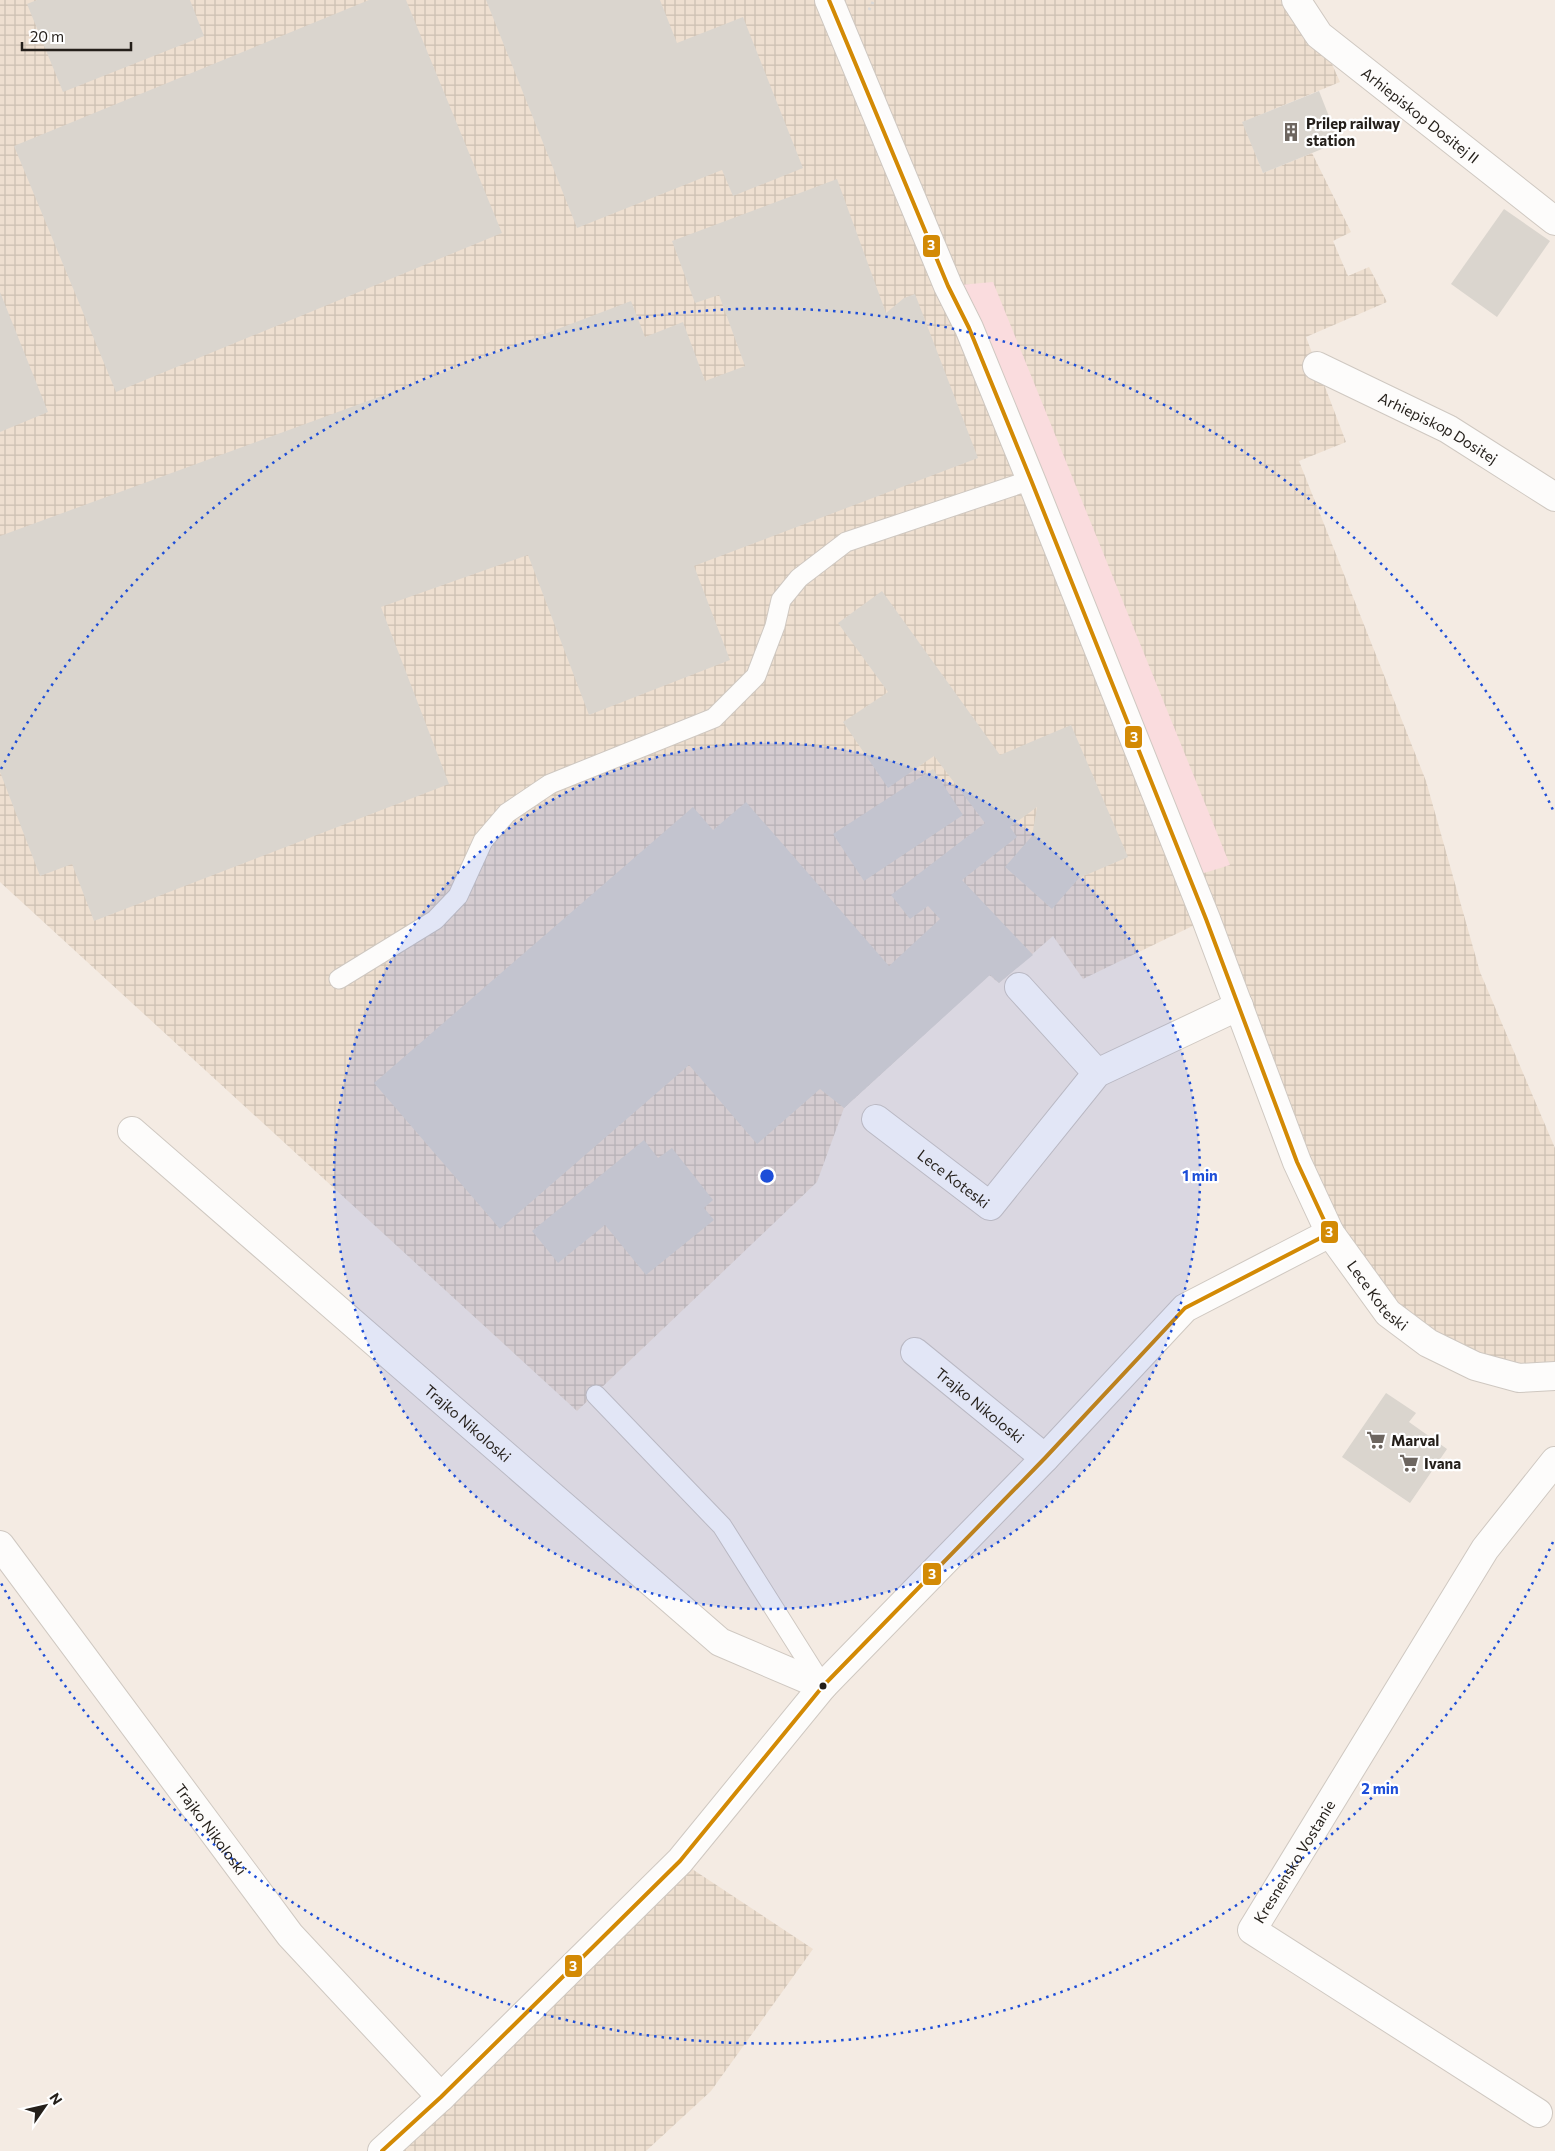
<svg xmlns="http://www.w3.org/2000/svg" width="1555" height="2151" font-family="Commissioner,sans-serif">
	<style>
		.industrial { fill: url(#industrial-grid) }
		.green { fill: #fadcde }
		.building { fill: #dad5ce }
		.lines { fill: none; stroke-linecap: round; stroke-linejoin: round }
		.lane-casing { stroke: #cfc8c1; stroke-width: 21 }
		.street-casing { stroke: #cfc8c1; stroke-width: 30 }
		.secondary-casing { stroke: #cfc8c1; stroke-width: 30 }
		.path { stroke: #d9d7d5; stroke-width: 3; stroke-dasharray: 2.5 4; stroke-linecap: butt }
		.lane { stroke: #fdfcfb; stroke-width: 19 }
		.street { stroke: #fdfcfb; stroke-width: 28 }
		.secondary { stroke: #fdfcfb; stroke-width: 28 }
		.bus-1-casing { stroke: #fff; stroke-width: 8 }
		.bus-1 { stroke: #d38a05; stroke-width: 4 }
		.ring { fill: none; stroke: #1d4ed8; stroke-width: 2.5; stroke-dasharray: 2.5 5 }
		.bus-dot { fill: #241f1a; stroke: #fff; stroke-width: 2 }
		.labels { text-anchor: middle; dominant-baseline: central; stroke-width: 4.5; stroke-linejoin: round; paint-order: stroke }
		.street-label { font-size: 15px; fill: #241f1a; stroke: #fff }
		.poi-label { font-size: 15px; font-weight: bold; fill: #241f1a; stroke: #fff; text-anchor: start }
		.centre { fill: #1d4ed8; stroke: #fff; stroke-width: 2.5 }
		.ring-label { font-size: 15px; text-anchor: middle; font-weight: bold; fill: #1d4ed8; stroke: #fff; stroke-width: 4.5; stroke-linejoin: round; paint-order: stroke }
		.line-badge { stroke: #fff; stroke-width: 2 }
		.badge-label { font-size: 14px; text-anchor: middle; font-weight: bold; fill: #fff }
	</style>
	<defs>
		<pattern id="industrial-grid" width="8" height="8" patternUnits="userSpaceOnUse" patternTransform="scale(1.25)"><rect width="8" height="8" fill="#eedfd0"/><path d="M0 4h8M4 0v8" fill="none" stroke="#ccbfb2"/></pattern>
	</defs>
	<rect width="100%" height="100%" fill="#f4ebe3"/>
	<!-- industrial -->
	<g class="industrial">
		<path d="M0,0h1296l23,35 21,47 -97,40 20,51 49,-20 39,79 -18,9 15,35 21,-9 18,35 -81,35 40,105 -47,19 127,320 54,191 75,176v228l-127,-33 -98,-110 -125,-313 -122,59 -30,-43 -54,47 -10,-8 -145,133 -27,74 -240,229 -577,-529z"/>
		<path d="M680,1861l133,88 -102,142 -65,60h-264z"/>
	</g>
	<!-- green -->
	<path class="green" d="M993,282l237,583 -42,13 -240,-592z"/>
	<!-- building -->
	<g class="building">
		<path d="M37,0h153l14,36 -141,56 -36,-88z"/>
		<path d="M369,0h37l96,233 -386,159 -102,-246z"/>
		<path d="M486,0h174l17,43 66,-26 60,151 -70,28 -11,-26 -145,58z"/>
		<path d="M1319,91l20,51 -76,31 -21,-51z"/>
		<path d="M837,179l49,134 18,-15 11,-4 63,164 -284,108 36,94 -141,55 -61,-160 -147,52 68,177 -355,137 -22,-57 -32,12 -40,-104v-236l406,-149 225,-86 14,36 38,-15 22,59 40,-15 -26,-71 -24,8 -23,-62z"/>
		<path d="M1504,209l46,32 -53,76 -46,-33z"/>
		<path d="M0,292l48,120 -48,20z"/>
		<path d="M882,591l118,164 71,-30 57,132 -49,21 -27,31 -47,-42 27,-31 5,-29 -27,20 7,10 -55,43 71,75 -34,28 -9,-8 -146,133 -24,-19 -63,55 -68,-79 -189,164 -126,-146 319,-276 20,23 33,-28 143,164 51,-47 -12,-13 -18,13 -19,-24 94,-72 -51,-67 -46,32 -45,-66 45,-30 -50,-69z"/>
		<path d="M933,769l30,46 -99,66 -31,-47z"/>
		<path d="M644,1140l14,18 14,-10 41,52 -9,8 10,12 -68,55 -41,-50 -47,38 -26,-32z"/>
		<path d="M1386,1393l30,20 -7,9 38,27 -37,54 -68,-46z"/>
	</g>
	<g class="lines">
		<!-- lane casing -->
		<g class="lane-casing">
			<g id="lane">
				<path d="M339,979l96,-59 23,-24 25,-55 24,-28 43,-29 164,-66 42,-42 19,-50 6,-26 18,-22 47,-36 185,-62"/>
				<path d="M596,1395l126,131 101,160"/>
			</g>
		</g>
		<!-- street casing -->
		<g class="street-casing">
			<g id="street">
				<path id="s1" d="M1296,0l23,35 236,186"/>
				<path id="s2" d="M1317,366l131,63 107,68"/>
				<path d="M1019,987l78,86"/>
				<path id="s3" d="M876,1119l114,87 107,-133 142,-67"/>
				<path id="s4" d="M132,1131l588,511 103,44"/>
				<path id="s5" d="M915,1352l130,106"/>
				<path id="s6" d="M0,1545l290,390 151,162"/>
				<path id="s7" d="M1538,2113l-286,-183 233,-381 70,-88"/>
			</g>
		</g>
		<!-- secondary casing -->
		<g class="secondary-casing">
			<g id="secondary">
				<path id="s8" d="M829,0l119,286 21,42 62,152 175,439 91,243 33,71 58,80 40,30 47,23 44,12 36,-2"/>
				<path d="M382,2151l59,-54 239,-236 143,-175 222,-228 140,-150 145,-75"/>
			</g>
		</g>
		<!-- path -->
		<path class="path" d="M869,10l5,-10"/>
		<!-- lane -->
		<use href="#lane" class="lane"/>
		<!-- street -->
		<use href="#street" class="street"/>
		<!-- secondary -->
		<use href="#secondary" class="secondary"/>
		<!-- bus-1 casing -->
		<g class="bus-1-casing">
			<path id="bus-1" d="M382,2151l59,-54 239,-236 143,-175 222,-228 140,-150 145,-75 -33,-71 -91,-243 -175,-439 -62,-152 -21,-42 -119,-286"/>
		</g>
		<!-- bus-1 -->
		<use href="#bus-1" class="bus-1"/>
	</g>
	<!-- distance rings -->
	<circle cx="767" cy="1176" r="433" fill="#1d4ed8" fill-opacity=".12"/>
	<g class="ring">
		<circle cx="767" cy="1176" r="433"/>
		<path d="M1553 1542A867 867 0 0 1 1 1583M1 769A867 867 0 0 1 1553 810"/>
	</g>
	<!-- icons -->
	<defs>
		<g id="building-bare" transform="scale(1.5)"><path d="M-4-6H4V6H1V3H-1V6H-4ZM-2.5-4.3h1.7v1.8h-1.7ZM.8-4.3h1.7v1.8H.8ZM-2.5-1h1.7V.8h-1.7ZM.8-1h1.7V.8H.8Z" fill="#6d6660" stroke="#fff" stroke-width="2.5" paint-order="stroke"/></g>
		<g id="supermarket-bare" transform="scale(1.5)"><path d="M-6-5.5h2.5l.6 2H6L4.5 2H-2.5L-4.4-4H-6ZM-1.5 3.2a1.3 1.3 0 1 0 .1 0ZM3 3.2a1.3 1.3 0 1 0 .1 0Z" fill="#6d6660" stroke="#fff" stroke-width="2.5" paint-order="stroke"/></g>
	</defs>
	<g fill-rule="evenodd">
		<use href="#building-bare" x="1291" y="132"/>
		<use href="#supermarket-bare" x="1376" y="1440"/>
		<use href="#supermarket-bare" x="1409" y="1463"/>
	</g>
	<!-- markers -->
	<circle class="bus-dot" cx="823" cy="1686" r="4.5"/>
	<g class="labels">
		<!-- street labels -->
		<g class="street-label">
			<text stroke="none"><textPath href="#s1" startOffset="171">Arhiepiskop Dositej II</textPath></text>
			<text stroke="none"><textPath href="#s2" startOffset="136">Arhiepiskop Dositej</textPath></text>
			<text stroke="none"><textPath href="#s3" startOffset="98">Lece Koteski</textPath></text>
			<text stroke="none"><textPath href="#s8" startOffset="1410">Lece Koteski</textPath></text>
			<text stroke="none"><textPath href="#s5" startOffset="84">Trajko Nikoloski</textPath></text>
			<text stroke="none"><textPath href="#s4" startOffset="445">Trajko Nikoloski</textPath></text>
			<text stroke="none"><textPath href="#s6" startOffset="354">Trajko Nikoloski</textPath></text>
			<text stroke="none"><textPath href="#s7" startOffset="420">Kresnensko Vostanie</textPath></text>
		</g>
		<!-- poi labels -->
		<g class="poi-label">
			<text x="1306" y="123">Prilep railway<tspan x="1306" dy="17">station</tspan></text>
			<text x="1391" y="1440">Marval</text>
			<text x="1424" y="1463">Ivana</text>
		</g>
	</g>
	<circle cx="767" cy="1176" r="8" class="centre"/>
	<g class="ring-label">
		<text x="1200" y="1181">1 min</text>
		<text x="1380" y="1794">2 min</text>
	</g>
	<g class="line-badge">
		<rect x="922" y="234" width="19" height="24" rx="5" fill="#d38a05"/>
		<rect x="1124" y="725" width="19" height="24" rx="5" fill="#d38a05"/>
		<rect x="1320" y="1220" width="19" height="24" rx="5" fill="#d38a05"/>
		<rect x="922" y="1562" width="20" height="24" rx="5" fill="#d38a05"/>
		<rect x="564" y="1954" width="19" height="24" rx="5" fill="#d38a05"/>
	</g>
	<g class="badge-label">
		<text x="931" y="250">3</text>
		<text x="1134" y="742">3</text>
		<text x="1329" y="1237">3</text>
		<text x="932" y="1579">3</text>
		<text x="573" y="1971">3</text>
	</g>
	<!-- north arrow -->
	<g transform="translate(45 2106) rotate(56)" stroke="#ffffff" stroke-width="4" paint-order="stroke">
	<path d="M0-4L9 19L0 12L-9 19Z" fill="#241f1a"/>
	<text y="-8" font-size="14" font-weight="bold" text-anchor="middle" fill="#241f1a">N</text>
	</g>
	<!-- scale -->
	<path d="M22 42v8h109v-8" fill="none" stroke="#241f1a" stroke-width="2.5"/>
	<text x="30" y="42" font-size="15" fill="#241f1a" stroke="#ffffff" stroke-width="4" paint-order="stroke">20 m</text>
</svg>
